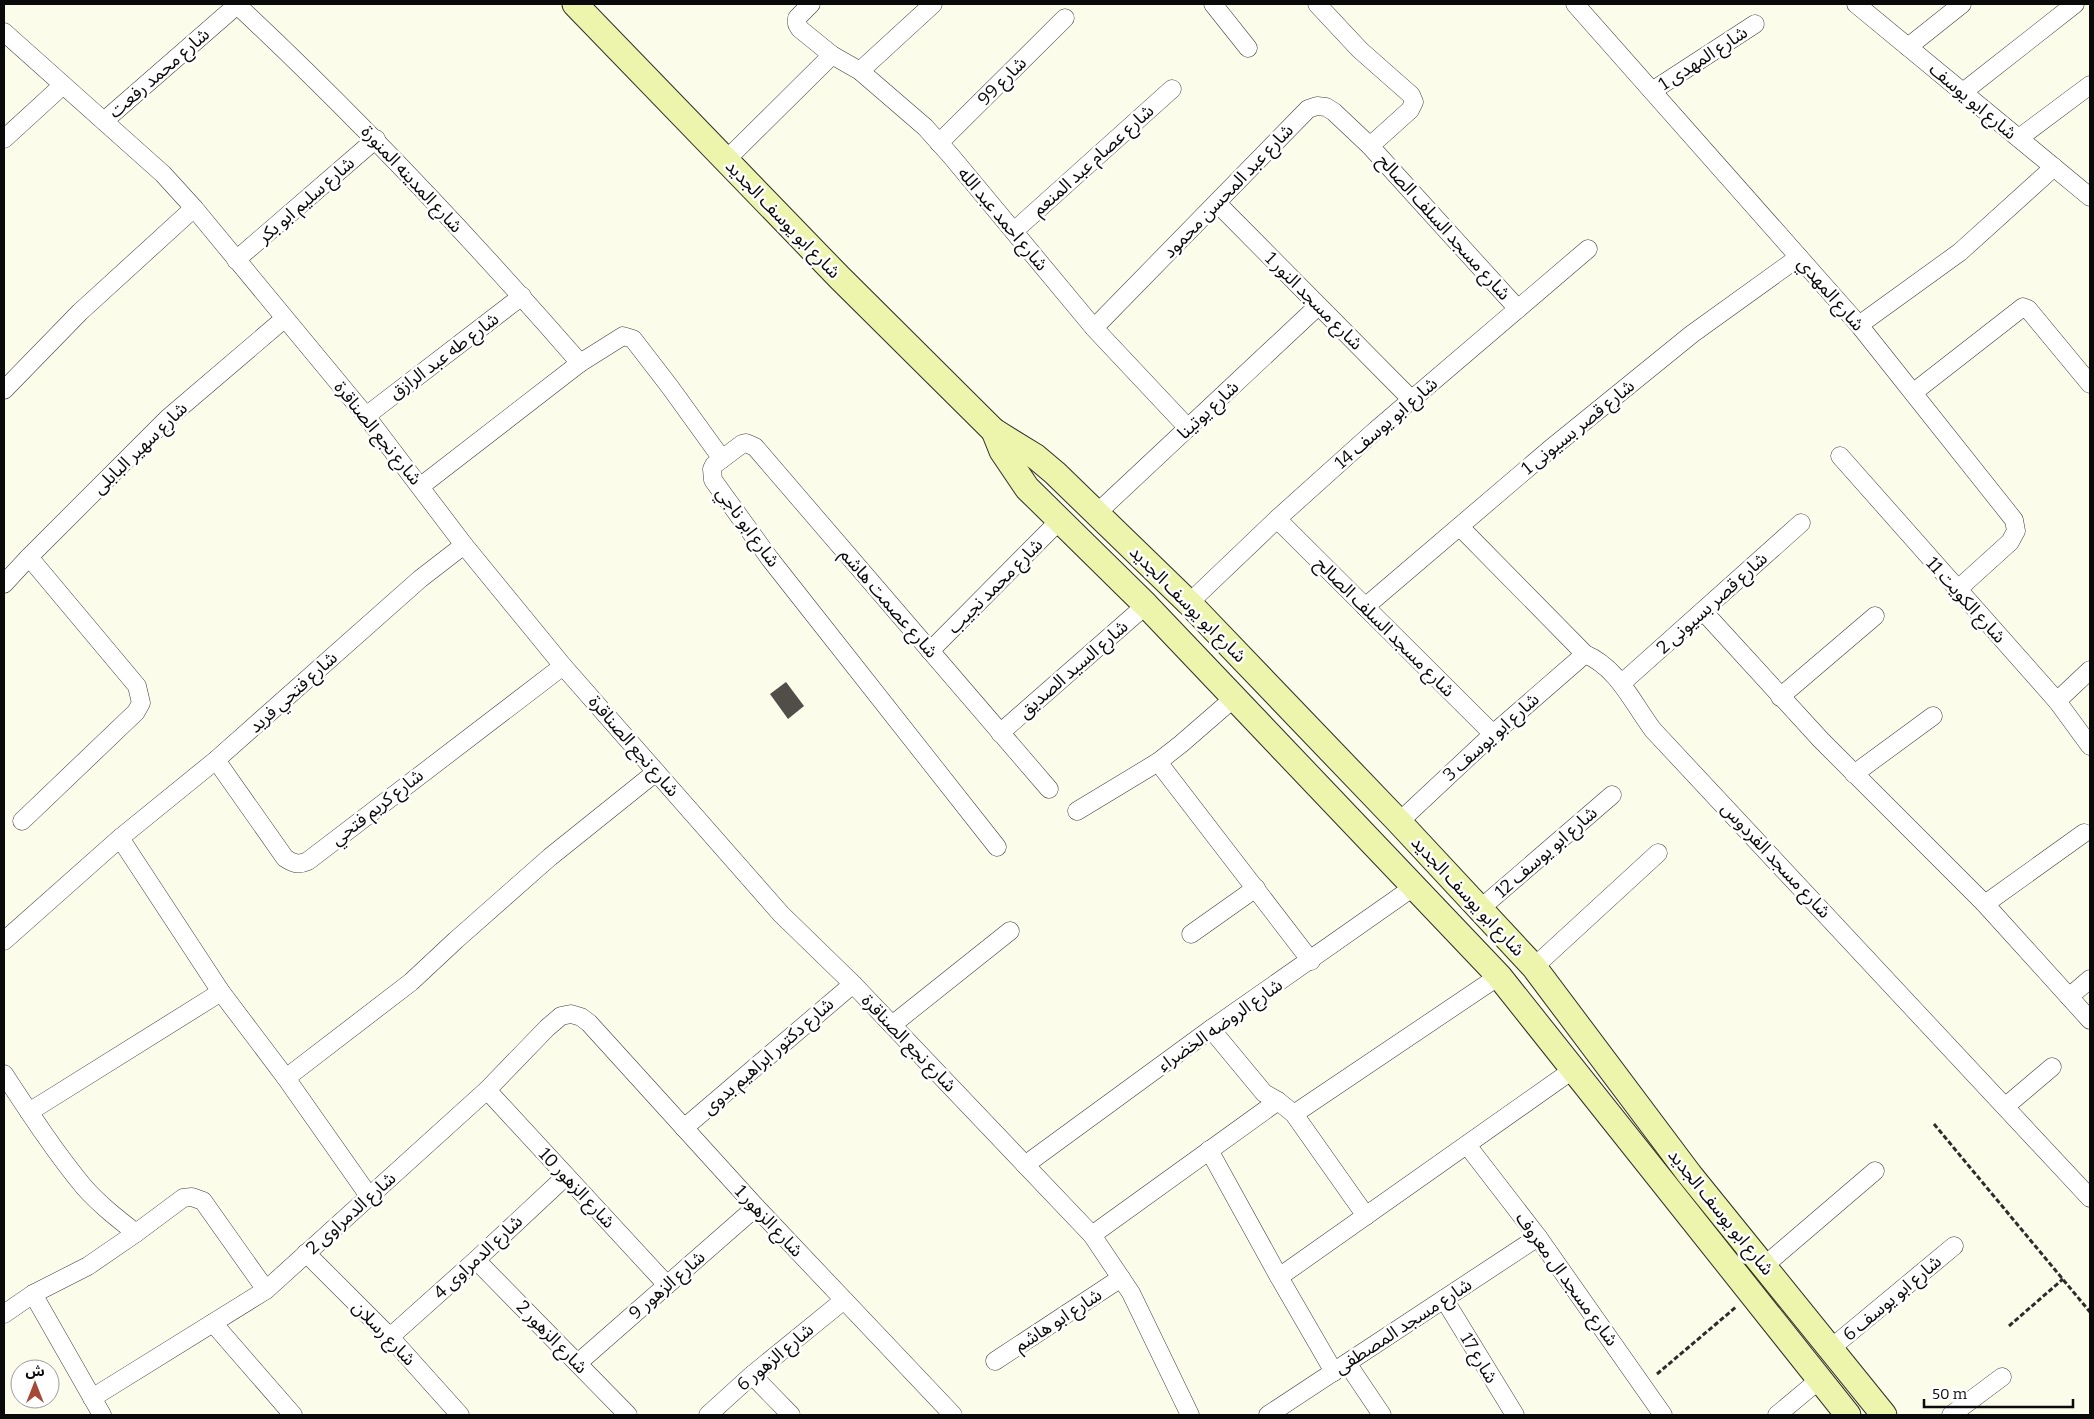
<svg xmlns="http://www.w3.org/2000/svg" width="2094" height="1419" font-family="Bitter,'Noto Sans Arabic',serif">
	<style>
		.building { fill: #514d48 }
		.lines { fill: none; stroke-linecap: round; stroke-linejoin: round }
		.street-casing { stroke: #3d3d3d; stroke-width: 19 }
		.secondary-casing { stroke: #2c2c2c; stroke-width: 27 }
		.path { stroke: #2c2c2c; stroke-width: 3; stroke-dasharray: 5 2.5; stroke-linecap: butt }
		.street { stroke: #fff; stroke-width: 18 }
		.secondary { stroke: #edf5ac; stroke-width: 25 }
		.labels { text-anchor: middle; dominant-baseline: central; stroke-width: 5; stroke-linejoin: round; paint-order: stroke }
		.street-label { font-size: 18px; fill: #0a0a0a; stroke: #fff }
	</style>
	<rect width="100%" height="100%" fill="#fcfcea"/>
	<!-- building -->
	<path class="building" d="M786,682l18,24 -16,13 -18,-25z"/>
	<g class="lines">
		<!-- street casing -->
		<g class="street-casing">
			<g id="street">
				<path d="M236,4c121,113 235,234 344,359"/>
				<path d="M811,4l-14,14v6l3,5 32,26 28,16 65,56 26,29 143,172 94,100"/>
				<path d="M1213,4l35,44"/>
				<path d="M1317,4l43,46 51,45 3,7 -4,8 -40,36"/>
				<path d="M1575,4l284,321 155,195 2,11 -6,11 -53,48"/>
				<path d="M1856,4l234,193"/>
				<path d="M4,32l159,142 31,34 172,208 98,129 99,121 218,248 72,70 239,251 39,58 59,122"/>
				<path d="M1908,47l54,-43"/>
				<path d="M860,71l73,-67"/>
				<path d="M1652,91l103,-67"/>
				<path d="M1963,92l112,-88"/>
				<path d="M104,121l133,-116"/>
				<path d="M2019,138l71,-53"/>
				<path d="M4,139l59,-54"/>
				<path d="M939,143l126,-125"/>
				<path d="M726,160l106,-105"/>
				<path d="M1217,203l195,197"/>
				<path d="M1014,231l158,-142"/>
				<path d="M236,260l140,-121"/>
				<path d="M1859,325l101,-73 94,-85"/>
				<path d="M1094,328l214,-219 9,-3 9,1 8,5 36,34 148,163"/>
				<path d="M4,390l76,-78 114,-104"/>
				<path d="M1914,392l109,-85 5,2 62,75"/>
				<path d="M366,416l156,-120"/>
				<path d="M1840,456l217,245 33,45"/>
				<path d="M421,486l159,-123 43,-27 10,3 37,48 52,72"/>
				<path d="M1097,513l221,-207"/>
				<path d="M1277,519l216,215"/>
				<path d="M1460,527l125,127c33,14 47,48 68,76l437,468"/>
				<path d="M4,584l25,-27 139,-139 116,-99"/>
				<path d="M1189,603l88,-84 99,-89 212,-181"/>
				<path d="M1365,607l184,-157 143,-116 107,-77"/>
				<path d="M1703,611l118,129 164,164 105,116"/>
				<path d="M930,651l130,-131"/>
				<path d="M1622,683l179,-160"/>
				<path d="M1780,697l95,-81"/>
				<path d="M2057,701l33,-31"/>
				<path d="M1000,733l146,-128"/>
				<path d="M216,760l69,98c9,6 14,7 23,3l255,-195"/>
				<path d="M1158,762l153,199"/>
				<path d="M1854,774l79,-58"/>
				<path d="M1077,811l81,-49 23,-18 53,-46"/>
				<path d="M22,821l114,-109 5,-9 -4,-17 -108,-129"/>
				<path d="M1399,822l94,-88 92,-80"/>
				<path d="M120,838l101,154 65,86 83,118"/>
				<path d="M997,847l-227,-288 -57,-79 -1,-11 2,-4 28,-21 4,-1 9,4 294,342"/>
				<path d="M1985,904l99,-71"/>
				<path d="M1481,908l131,-113"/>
				<path d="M1191,934l65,-46"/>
				<path d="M4,941l116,-103 96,-78 204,-181 44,-34"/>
				<path d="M1534,967l124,-114"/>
				<path d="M2069,997l21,-18"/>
				<path d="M892,1025l118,-94"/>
				<path d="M1211,1029l53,64 14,8 16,13 72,102"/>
				<path d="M4,1074c25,38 51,78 80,113 16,18 34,32 52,46"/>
				<path d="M286,1078l125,-96 45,-42 94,-83 106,-85"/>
				<path d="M487,1090l180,195"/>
				<path d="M2006,1106l46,-39"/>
				<path d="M29,1112l192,-120"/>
				<path d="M1294,1114l205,-138"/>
				<path d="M684,1128l169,-144"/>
				<path d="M1467,1145l71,92 125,178"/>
				<path d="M1209,1150l70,127 55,95"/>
				<path d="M1025,1165l186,-136 204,-143"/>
				<path d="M1092,1235l186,-134"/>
				<path d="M306,1253l84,84 70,78"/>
				<path d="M476,1260l152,155"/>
				<path d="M1764,1266l111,-95"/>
				<path d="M1279,1277l295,-208"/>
				<path d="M33,1294l69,121"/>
				<path d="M1444,1299l71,116"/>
				<path d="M4,1314l29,-20 55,-28 48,-33 47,-35 9,-1 11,4 63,89"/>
				<path d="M213,1323l80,92"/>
				<path d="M390,1337l86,-77 90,-84"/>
				<path d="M1830,1349l124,-103"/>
				<path d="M995,1361l126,-83"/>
				<path d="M578,1363l178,-156"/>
				<path d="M1347,1363l35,52"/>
				<path d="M752,1375l39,40"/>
				<path d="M92,1398l174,-108 221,-200 60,-62 14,-12 10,-2 10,3 8,6 167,184 197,208"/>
				<path d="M708,1415l44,-40 92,-75"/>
				<path d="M1268,1415l270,-178"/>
				<path d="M1777,1415l42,-35"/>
				<path d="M1951,1415l51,-38"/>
			</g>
		</g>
		<!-- secondary casing -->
		<g class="secondary-casing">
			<g id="secondary">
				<path d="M575,4l264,273 155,154 42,26 19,16 134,130 210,219 135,145 156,208 194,240"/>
				<path d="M994,431l8,20 25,37 119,117 353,371 349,439"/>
			</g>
		</g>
		<!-- path -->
		<g class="path">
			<path d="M1934,1124l156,188"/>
			<path d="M2009,1326l54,-47"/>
			<path d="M1657,1374l79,-67"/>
		</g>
		<!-- street -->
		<use href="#street" class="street"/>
		<!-- secondary -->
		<use href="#secondary" class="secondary"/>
	</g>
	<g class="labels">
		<!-- street labels -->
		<g class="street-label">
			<text transform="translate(1703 58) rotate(-33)">شارع المهدى 1</text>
			<text transform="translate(159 73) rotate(-41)">شارع محمد رفعت</text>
			<text transform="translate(1002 81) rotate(-45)">شارع 99</text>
			<text transform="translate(1973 101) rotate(40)">شارع ابو يوسف</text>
			<text transform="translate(1093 160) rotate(-42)">شارع عصام عبد المنعم</text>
			<text transform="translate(412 179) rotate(47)">شارع المدينه المنورة</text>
			<text transform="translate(1228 191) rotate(-46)">شارع عبد المحسن محمود</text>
			<text transform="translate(306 200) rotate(-41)">شارع سليم ابو بكر</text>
			<text transform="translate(783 219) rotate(46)">شارع ابو يوسف الجديد</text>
			<text transform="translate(1003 219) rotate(50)">شارع احمد عبد الله</text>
			<text transform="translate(1444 227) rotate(48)">شارع مسجد السلف الصالح</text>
			<text transform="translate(1831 294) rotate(49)">شارع المهدي</text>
			<text transform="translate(1314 301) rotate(45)">شارع مسجد النور 1</text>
			<text transform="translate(444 356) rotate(-37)">شارع طه عبد الرازق</text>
			<text transform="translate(1208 410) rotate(-43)">شارع يوتينا</text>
			<text transform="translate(1386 423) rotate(-41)">شارع ابو يوسف 14</text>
			<text transform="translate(1578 427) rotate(-39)">شارع قصر بسيونى 1</text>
			<text transform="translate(378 433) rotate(51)">شارع نجع الصناقرة</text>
			<text transform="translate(140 448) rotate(-44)">شارع سهير البابلى</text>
			<text transform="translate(748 527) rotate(54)">شارع ابو ناجي</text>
			<text transform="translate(995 586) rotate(-45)">شارع محمد نجيب</text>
			<text transform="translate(1966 600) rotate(48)">شارع الكويت 11</text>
			<text transform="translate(889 603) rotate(49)">شارع عصمت هاشم</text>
			<text transform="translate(1712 603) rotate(-42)">شارع قصر بسيونى 2</text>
			<text transform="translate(1188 604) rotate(45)">شارع ابو يوسف الجديد</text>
			<text transform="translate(1385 627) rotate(45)">شارع مسجد السلف الصالح</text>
			<text transform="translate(1073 669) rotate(-41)">شارع السيد الصديق</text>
			<text transform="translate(293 692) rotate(-42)">شارع فتحي فريد</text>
			<text transform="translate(1491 737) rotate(-42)">شارع ابو يوسف 3</text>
			<text transform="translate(634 746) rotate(49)">شارع نجع الصناقرة</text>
			<text transform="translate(377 807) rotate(-38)">شارع كريم فتحي</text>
			<text transform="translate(1546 852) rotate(-41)">شارع ابو يوسف 12</text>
			<text transform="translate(1776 860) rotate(47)">شارع مسجد الفردوس</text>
			<text transform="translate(1468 896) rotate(47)">شارع ابو يوسف الجديد</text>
			<text transform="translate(1220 1025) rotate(-35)">شارع الروضه الخضراء</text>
			<text transform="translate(909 1043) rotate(46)">شارع نجع الصناقرة</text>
			<text transform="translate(768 1056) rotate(-41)">شارع دكتور ابراهيم بدوى</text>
			<text transform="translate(577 1188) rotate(47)">شارع الزهور 10</text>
			<text transform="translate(1721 1212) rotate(51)">شارع ابو يوسف الجديد</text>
			<text transform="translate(351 1213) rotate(-42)">شارع الدمراوى 2</text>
			<text transform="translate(769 1221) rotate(47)">شارع الزهور 1</text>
			<text transform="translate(478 1257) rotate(-43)">شارع الدمراوى 4</text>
			<text transform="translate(1567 1279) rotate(54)">شارع مسجد ال معروف</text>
			<text transform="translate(667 1285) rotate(-41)">شارع الزهور 9</text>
			<text transform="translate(1892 1298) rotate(-40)">شارع ابو يوسف 6</text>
			<text transform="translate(1058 1320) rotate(-33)">شارع ابو هاشم</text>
			<text transform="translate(1403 1326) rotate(-33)">شارع مسجد المصطفى</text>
			<text transform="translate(384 1333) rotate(46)">شارع رسلان</text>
			<text transform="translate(552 1337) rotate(46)">شارع الزهور 2</text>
			<text transform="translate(775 1357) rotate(-40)">شارع الزهور 6</text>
			<text transform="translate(1479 1358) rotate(59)">شارع 17</text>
		</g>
	</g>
	<!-- border -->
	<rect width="2094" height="1419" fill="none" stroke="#0a0a0a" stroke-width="10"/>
	<!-- north arrow -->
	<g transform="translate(35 1384)"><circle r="24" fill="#ffffff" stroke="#9d9d9d"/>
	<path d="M0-4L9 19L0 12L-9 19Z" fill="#a84834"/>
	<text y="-8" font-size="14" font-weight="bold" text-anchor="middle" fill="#0a0a0a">ش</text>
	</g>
	<!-- scale -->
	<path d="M1924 1399v8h149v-8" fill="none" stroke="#0a0a0a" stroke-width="2.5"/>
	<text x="1932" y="1399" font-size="15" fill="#0a0a0a" stroke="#ffffff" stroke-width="4" paint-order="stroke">50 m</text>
</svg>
